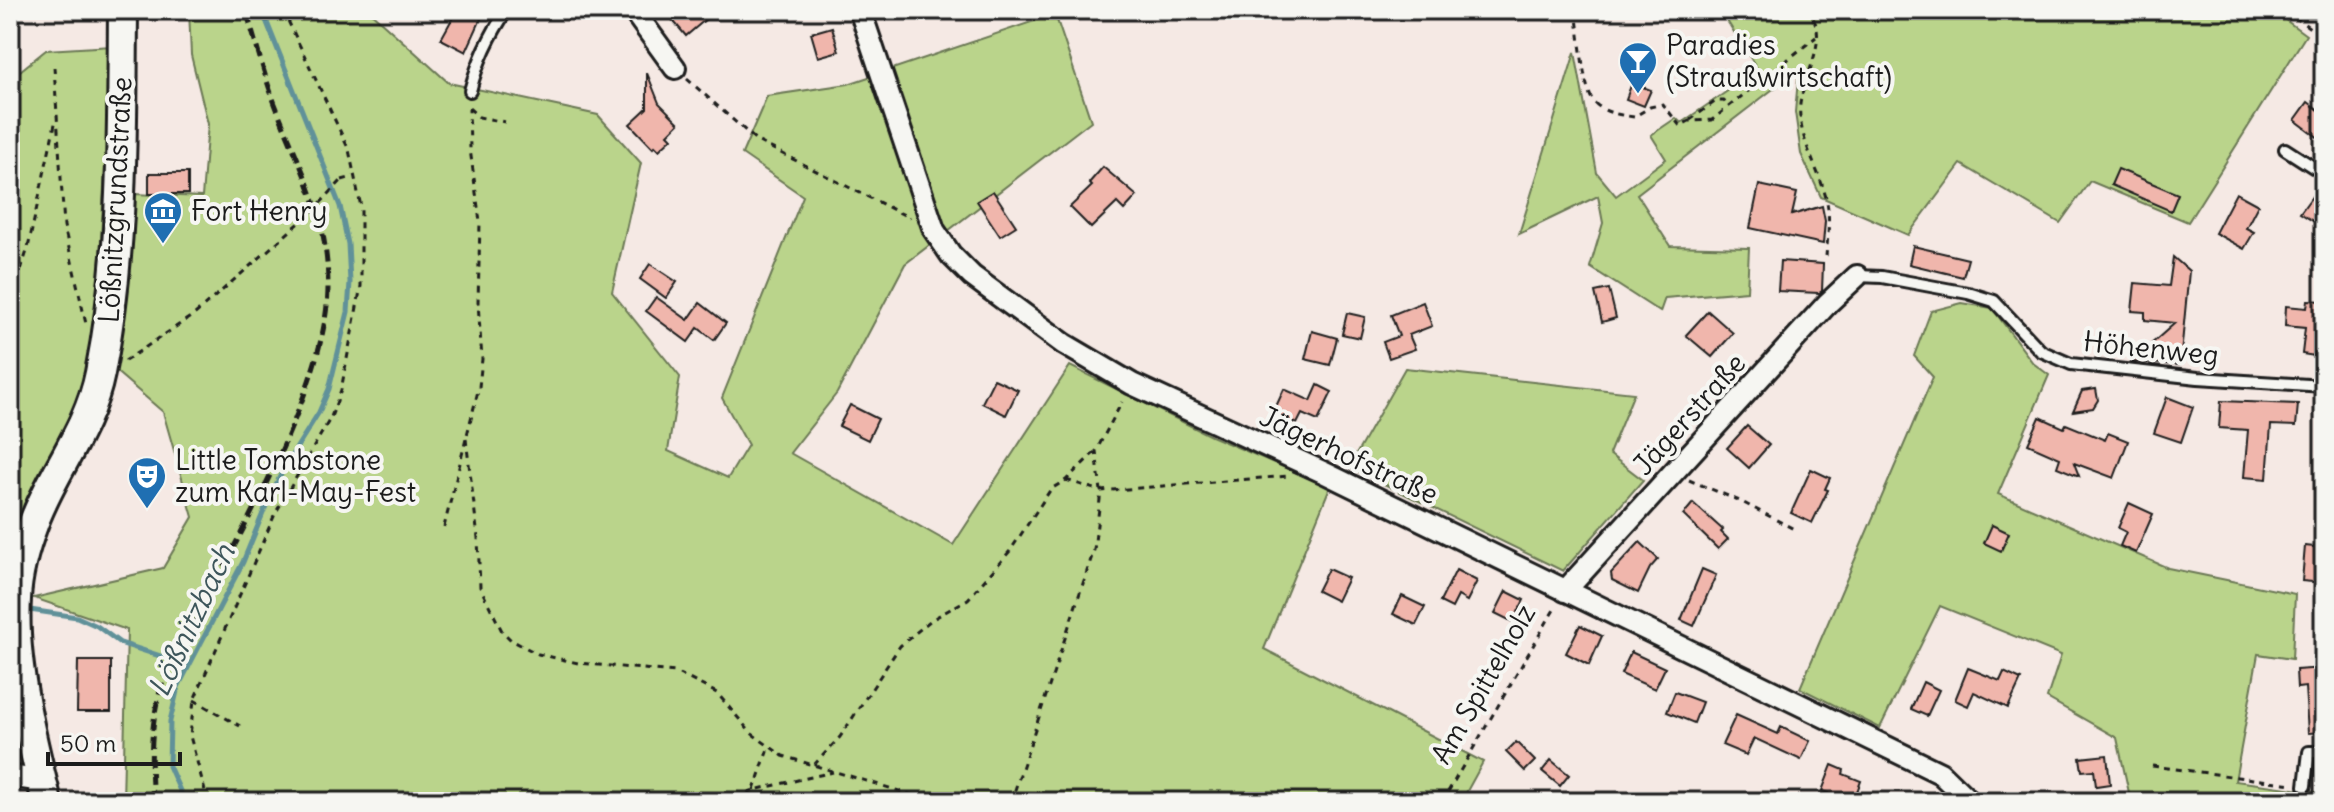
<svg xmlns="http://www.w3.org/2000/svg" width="2334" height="812" font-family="Delius,sans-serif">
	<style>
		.green { fill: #bad48b; stroke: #6b7854; stroke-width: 2 }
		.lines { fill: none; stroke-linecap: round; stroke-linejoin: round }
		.stream { stroke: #619199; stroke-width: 5 }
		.building { fill: #f0b6ac; stroke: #1c1c1c; stroke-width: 2 }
		.lane-casing { stroke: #1c1c1c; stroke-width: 16 }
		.street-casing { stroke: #1c1c1c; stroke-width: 26 }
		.secondary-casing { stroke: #1c1c1c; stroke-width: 34 }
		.path { stroke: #1c1c1c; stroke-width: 3; stroke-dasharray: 6 6; stroke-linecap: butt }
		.lane { stroke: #f6f6f2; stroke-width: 10 }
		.street { stroke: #f6f6f2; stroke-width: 20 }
		.secondary { stroke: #f6f6f2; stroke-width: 28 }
		.rail { stroke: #1c1c1c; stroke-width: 5; stroke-dasharray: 12 6; stroke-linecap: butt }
		.path-bridge { stroke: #1c1c1c; stroke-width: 3; stroke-dasharray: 6 6; stroke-linecap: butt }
		.labels { text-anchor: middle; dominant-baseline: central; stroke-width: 8; stroke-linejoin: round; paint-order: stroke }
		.poi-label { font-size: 28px; fill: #1c1c1c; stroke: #f6f6f2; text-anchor: start }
		.street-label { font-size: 28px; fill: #1c1c1c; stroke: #f6f6f2 }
		.water-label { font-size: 30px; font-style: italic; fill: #3e565b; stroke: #f6f6f2 }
	</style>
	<rect width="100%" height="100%" fill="#f5e9e4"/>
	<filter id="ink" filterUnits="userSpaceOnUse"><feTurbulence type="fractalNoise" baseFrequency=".0125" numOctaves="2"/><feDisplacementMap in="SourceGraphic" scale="16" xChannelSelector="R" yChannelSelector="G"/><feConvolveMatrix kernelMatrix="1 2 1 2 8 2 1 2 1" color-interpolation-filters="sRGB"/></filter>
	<g filter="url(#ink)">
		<!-- green -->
		<g class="green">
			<path d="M189,10h179l81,73 149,32 43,48 -29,129 68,85 -12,74 60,27 20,-33 -26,-47 81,-202 -61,-42 25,-58 81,-12 207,-70 36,107 -186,143 -68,129 -47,60 163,92 117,-179 141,70 119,51 -66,162 219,113 -22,40h-1338l4,-172 -93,-32 129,-30 30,-51 -30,-105 -51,-44 22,-174 68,3 6,-73 -17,-69z"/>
			<path d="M1708,10h564l34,25 -118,187 -98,-41 -30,42 -99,-59 -53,71 -87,-38 -20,-43 -6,-42 4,-43 -162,125 33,52 79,2 -2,43 -82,7 -5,14 -70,-45 13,-44 -5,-27 -79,38 56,-182 22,121 19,23 50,-37 -15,-24 25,-17 5,5 77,-53 -36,-57z"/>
			<path d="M112,46l-14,246 -16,102 -72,153v-468l36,-29z"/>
			<path d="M1962,303l30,5 41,55 16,12 -51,119 170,74 127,26 -3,65 -34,-5 -23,127 89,12v9h-193l-14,-64 -70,-40 14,-43 -121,-49 -60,122 -80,-40 133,-311 -19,-21 17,-45z"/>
			<path d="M1405,368l229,25 -25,61 34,26 -80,91 -214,-104z"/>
		</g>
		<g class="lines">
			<!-- stream -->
			<g class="stream">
				<path d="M23,609l54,8 20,9 23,17 68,22"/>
				<path d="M185,802l-16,-36 1,-45 8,-34 65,-125 25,-61 17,-35 34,-54 10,-23 19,-77 2,-30 -2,-38 -8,-38 -78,-196"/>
			</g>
		</g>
		<!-- building -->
		<g class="building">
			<path d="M457,10h28l-19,42 -25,-13z"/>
			<path d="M664,10h33l9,9 -20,17z"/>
			<path d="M832,27l7,24 -21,6 -7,-24z"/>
			<path d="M647,73l12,30 20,20 -11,11 4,4 -13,12 -4,-4 -2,2 -23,-24 17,-16z"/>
			<path d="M1632,83l19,7 -7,16 -18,-7z"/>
			<path d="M2308,102l16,12v28l-29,-22z"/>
			<path d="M1103,167l34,29 -13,14 -7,-7 -26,25 -21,-21 22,-21 -3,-3z"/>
			<path d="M2118,169l60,25 -7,17 -60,-26z"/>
			<rect x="149" y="173" width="39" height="21"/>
			<path d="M1759,185l38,8 -5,22 30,-9 3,15 -2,23 -73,-16z"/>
			<path d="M993,191l23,35 -16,10 -23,-35z"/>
			<path d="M2236,193l22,12 -12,23 8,4 -10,17 -29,-16z"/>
			<path d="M2313,195l11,7v26l-24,-15z"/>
			<path d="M1913,246l55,13 -5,18 -54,-13z"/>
			<path d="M2173,257l16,14 -9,94 -49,-3 44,-39 -30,-3v-8l-13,-1 3,-28 34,3z"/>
			<path d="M1780,261l43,3 -1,27 -3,2 -41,-2z"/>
			<path d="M650,264l27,18 -11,16 -26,-19z"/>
			<path d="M1609,289l7,29 -14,4 -7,-30z"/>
			<path d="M656,297l32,23 12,-17 26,20 -12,17 -16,-12 -10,14 -42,-31z"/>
			<path d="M2308,300l13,1 -1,8 4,1v19h-6l-3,27 -13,-2 3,-26 -20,-2 1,-20 21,2z"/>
			<path d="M1423,302l9,24 -23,9 6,14 -26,9 -6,-16 16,-6 -8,-21z"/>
			<path d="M1708,311l25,22 -21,24 -26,-22z"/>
			<path d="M1347,313l18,4 -5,21 -18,-4z"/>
			<path d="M1312,331l25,7 -7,27 -25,-6z"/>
			<path d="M994,379l24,11 -12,25 -24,-12z"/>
			<path d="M1318,385l14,7 -14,29 -16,-7 -5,10 -24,-11 11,-24 27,12z"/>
			<path d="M2096,389l2,11 -5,8 -20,3 9,-20z"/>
			<path d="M2167,397l26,10 -12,35 -27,-9z"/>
			<path d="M2221,401l77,3 -2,22 -25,-1 -4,54 -23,-2 4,-47 -29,-2z"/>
			<path d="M850,405l28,14 -10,21 -29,-14z"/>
			<path d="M2040,417l24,11 2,-4 39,16 3,-7 20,8 -14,37 -40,-15 5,13 -22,-9 3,-9 -32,-14z"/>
			<path d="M1747,426l22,19 -20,23 -22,-20z"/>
			<path d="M1811,469l19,9 -5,11 3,1 -16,33 -21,-10z"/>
			<path d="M1693,503l30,27 -2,2 7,7 -10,10 -35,-34z"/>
			<path d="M2129,503l24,11 -17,39 -16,-7 6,-14 -8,-4z"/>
			<path d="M1992,525l17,8 -8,18 -17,-8z"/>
			<path d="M1640,542l18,17 -8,9 -12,25 -26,-13 -1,-7z"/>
			<path d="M2305,546l19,2v35l-22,-2z"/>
			<path d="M1328,569l20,9 -11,23 -20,-10z"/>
			<path d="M1702,569l14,6 -22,51 -13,-6z"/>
			<path d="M1456,570l21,11 -10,20 -9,-5 -6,12 -12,-6z"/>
			<path d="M1506,591l18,9 -11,22 -18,-9z"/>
			<path d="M1402,596l23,11 -9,18 -23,-11z"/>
			<path d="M1580,625l22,11 -13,29 -23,-12z"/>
			<path d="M1631,652l34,16 -10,21 -34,-15z"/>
			<path d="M78,661h33v51h-34z"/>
			<path d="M1968,668l32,13 4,-9 17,8 -13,28 -34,-16 -6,14 -13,-6z"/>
			<path d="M2324,668v18h-2l2,46 -16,1 -3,-46 -8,1 -1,-18z"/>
			<path d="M1923,682l16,8 -12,26 -16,-7z"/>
			<path d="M1675,692l27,10 -8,21 -27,-11z"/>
			<path d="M1736,715l42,19 3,-7 29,14 -9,19 -47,-22 -8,17 -24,-10z"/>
			<path d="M1516,742l19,19 -10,10 -19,-19z"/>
			<path d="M2107,755l3,29 -14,2 -2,-16 -12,1 -2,-13z"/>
			<path d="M1551,760l18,15 -9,11 -18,-15z"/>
			<path d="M1832,765l12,5 -1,4 18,7 -8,21 -31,-11z"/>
		</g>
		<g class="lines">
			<!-- lane casing -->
			<g class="lane-casing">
				<g id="lane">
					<path d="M470,91c8,-31 19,-55 37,-81"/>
					<path d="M2285,149l39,25"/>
					<path d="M1857,276l25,1 86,16 26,8 47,50 30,13 127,14 126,8"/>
					<path d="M2305,786l4,-34h15"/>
				</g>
			</g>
			<!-- street casing -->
			<g class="street-casing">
				<g id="street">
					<path d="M633,10l42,58"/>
					<path d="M860,10l74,220 17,25 21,21 92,68 68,40 193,89 615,300 30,29"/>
					<path d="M1565,591l263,-288 29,-27"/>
					<path d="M10,776l32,5"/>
				</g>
			</g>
			<!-- secondary casing -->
			<g class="secondary-casing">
				<path id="secondary" d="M47,802c-15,-60 -35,-141 -31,-203 1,-27 9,-53 18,-77 19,-51 55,-93 66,-149 24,-120 22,-242 23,-363"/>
			</g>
			<!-- path -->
			<g class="path">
				<path d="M1576,10c3,19 7,80 18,92 9,11 27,13 40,15l16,-10 13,-3 17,22 9,-5 23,-1 104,-83"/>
				<path d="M1805,10c4,4 10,10 11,15 7,23 -13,56 -16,79 -3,31 17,61 25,90 6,20 3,41 1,62"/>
				<path d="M2285,10l39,28"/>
				<path d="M54,67l10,159 22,98"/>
				<path d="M687,79l70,62 153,77"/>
				<path d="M469,108l10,9 26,5"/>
				<path d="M1690,120l26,-19h8l4,6"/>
				<path d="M342,180l11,-3"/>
				<path d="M10,304l18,-56 28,-129"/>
				<path d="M125,361l70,-47 117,-102"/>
				<path d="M466,439l12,99 2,49 22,44 9,9 27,14 40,9 97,9 42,21 34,40 32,23 153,46"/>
				<path d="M1066,480l35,11 187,-15"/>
				<path d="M1689,480l51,21 54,28"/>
				<path d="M444,527l35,-140 3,-28 -4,-56 2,-81 -10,-73 -1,-41"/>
				<path d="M194,700l46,26"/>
				<path d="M814,765l26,-28 60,-91 31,-26 37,-21 42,-48 41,-62 15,-9 30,-29"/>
				<path d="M2152,766l141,18"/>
				<path d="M208,802l-18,-66 4,-36 81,-186 56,-97 10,-27 20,-104v-79l-12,-57 -66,-140"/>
				<path d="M591,802l42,-5 51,5"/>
				<path d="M713,802l13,-1 28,-11 79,-18"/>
				<path d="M755,802l-1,-12 15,-44"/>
				<path d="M1011,802l83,-252 7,-59 -5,-40 26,-49"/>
				<path d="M1442,802l113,-194"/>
			</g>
			<!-- lane -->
			<use href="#lane" class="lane"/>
			<!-- street -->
			<use href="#street" class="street"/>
			<!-- secondary -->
			<use href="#secondary" class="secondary"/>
			<!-- rail -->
			<path class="rail" d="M153,802c-3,-39 -3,-77 8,-114 12,-40 36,-72 55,-108 41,-75 112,-209 112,-293 0,-72 -26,-114 -51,-178 -13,-33 -21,-66 -31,-99"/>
			<!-- path-bridge -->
			<path class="path-bridge" d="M312,212l30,-32"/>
		</g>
	</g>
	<!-- icons -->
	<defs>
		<g id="bar-pin" transform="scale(2)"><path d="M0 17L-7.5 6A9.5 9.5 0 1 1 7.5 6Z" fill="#1f6fb2" stroke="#f6f6f2"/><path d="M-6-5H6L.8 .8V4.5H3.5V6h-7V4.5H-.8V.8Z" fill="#fff"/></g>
		<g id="museum-pin" transform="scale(2)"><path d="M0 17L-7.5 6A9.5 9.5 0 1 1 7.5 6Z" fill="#1f6fb2" stroke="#f6f6f2"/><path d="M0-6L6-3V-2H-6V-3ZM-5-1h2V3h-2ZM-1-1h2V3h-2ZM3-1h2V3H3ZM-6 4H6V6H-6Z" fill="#fff"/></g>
		<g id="theatre-pin" transform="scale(2)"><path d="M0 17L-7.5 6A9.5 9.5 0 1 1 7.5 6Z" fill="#1f6fb2" stroke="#f6f6f2"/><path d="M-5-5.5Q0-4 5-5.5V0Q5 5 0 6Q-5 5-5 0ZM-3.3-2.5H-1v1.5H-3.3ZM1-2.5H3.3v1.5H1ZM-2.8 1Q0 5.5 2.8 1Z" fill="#fff"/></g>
	</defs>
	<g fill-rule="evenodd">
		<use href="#bar-pin" x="1638" y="61"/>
		<use href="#museum-pin" x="163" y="211"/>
		<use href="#theatre-pin" x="147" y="476"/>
	</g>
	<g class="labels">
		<!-- poi labels -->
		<g class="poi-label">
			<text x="1666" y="45">Paradies<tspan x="1666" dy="32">(Straußwirtschaft)</tspan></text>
			<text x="191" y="211">Fort Henry</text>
			<text x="175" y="460">Little Tombstone<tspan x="175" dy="32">zum Karl-May-Fest</tspan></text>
		</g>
		<!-- street labels -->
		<g class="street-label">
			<text transform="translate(115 200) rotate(-87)">Lößnitzgrundstraße</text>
			<text transform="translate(2151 348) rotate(6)">Höhenweg</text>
			<text transform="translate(1689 414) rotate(-48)">Jägerstraße</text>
			<text transform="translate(1349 455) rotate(25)">Jägerhofstraße</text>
			<text transform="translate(1483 684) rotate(-60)">Am Spittelholz</text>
		</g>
		<!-- water labels -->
		<g class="water-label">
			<text transform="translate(191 620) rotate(-65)">Lößnitzbach</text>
		</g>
	</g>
	<!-- margin -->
	<rect width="2334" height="812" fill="none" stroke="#f6f6f2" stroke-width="40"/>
	<rect x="20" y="20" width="2294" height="772" fill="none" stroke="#1c1c1c" stroke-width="3" filter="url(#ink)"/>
	<!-- scale -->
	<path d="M48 752v12h132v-12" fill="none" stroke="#1c1c1c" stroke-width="4"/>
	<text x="60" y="752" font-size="24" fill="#1c1c1c" stroke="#f6f6f2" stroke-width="6" paint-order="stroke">50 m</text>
</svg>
